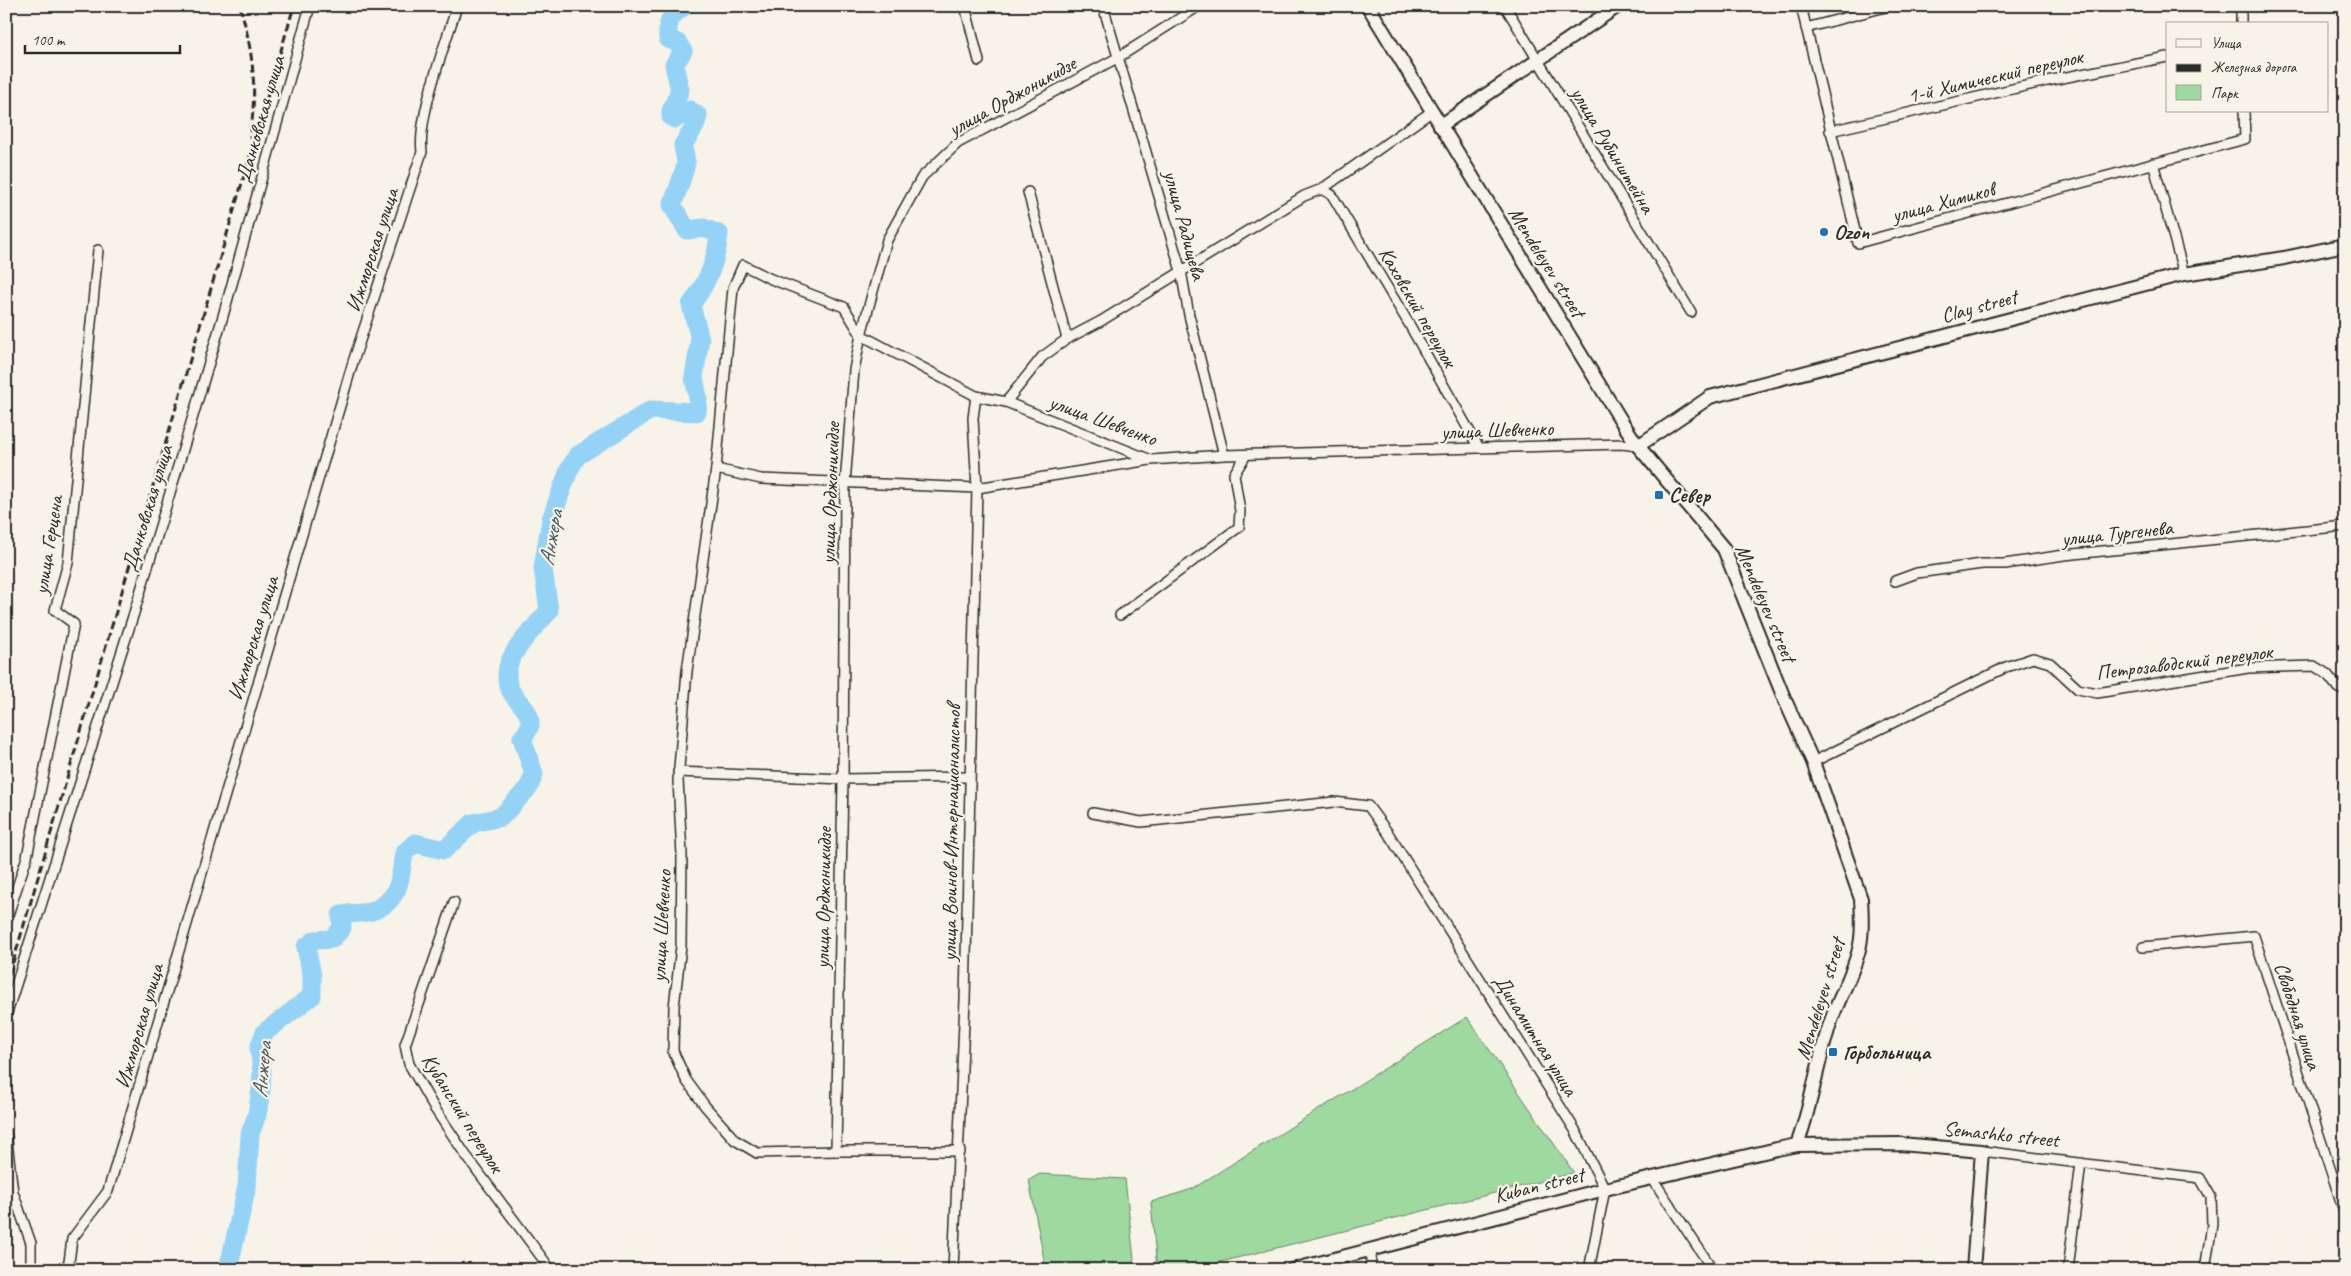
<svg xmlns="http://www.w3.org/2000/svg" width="2351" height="1276" font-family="Caveat,sans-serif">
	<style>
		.green { fill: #9ed9a0; stroke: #648266 }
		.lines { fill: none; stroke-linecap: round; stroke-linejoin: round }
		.river { stroke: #95d3f6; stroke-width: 19 }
		.street-casing { stroke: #2b2b2b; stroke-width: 12 }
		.secondary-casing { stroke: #2b2b2b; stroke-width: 16 }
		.street { stroke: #f7f3e8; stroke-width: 9 }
		.secondary { stroke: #f7f3e8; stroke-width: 12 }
		.rail { stroke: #2b2b2b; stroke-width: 3; stroke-dasharray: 8 4; stroke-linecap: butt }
		.poi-dot { fill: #1f6fb2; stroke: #f7f3e8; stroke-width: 2 }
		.labels { text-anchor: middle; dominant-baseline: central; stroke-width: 4.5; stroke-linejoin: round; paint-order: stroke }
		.street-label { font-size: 21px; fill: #2b2b2b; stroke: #f7f3e8 }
		.poi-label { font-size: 21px; font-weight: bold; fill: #2b2b2b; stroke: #f7f3e8; text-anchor: start }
		.water-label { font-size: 22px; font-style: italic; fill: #46555e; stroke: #f7f3e8 }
	</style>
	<rect width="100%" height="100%" fill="#f7f3e8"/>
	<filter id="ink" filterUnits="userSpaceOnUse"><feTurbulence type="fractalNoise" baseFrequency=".02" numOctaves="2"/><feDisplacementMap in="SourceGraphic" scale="10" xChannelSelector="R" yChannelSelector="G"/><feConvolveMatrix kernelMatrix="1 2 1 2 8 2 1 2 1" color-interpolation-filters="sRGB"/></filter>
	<g filter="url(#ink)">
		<!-- green -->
		<g class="green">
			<path d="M1467,1017l107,156 -385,97h-32l-6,-68 41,-13z"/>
			<path d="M1040,1174l85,5 9,80 -4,11h-84l-17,-90z"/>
		</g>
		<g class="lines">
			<!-- river -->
			<path class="river" d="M228,1270l19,-84 3,-52 7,-19 4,-26 1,-18 -3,-23 6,-16 47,-36v-20l-6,-29 9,-7 17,-1 10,-11 -1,-13c10,-2 22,-1 31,-4 28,-10 29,-34 32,-58l11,-10 29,7 29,-27 28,-6 28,-30 5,-13 -12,-36c3,-3 7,-9 8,-13 2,-23 -29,-25 -22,-58 4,-18 29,-42 41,-56l-6,-43 8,-49 18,-49 8,-14 74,-46 46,2 1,-14 -4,-21 6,-38 -9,-34c17,-24 25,-42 28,-71l-15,-6 -17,2 -15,-25c3,-7 14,-37 14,-43 -1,-6 -2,-11 -3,-17l12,-19 3,-10 -8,-6 -15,9 -4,-2v-6l9,-21 -6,-25 9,-14 -5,-8 -10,-4c-1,-18 2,-24 17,-33"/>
			<!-- street casing -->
			<g class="street-casing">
				<g id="street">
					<path d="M965,6l14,55"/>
					<path d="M1103,6l78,265 8,44 35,140"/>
					<path d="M1505,6l186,306"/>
					<path d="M1801,6l57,237 387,-104 -1,-28"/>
					<path d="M2241,6v18"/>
					<path d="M1806,28l83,-22"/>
					<path d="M1830,131l217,-50 120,-24"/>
					<path d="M2153,163l31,111"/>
					<path d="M1322,189l10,6 77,129 70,124"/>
					<path d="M1028,192l39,147"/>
					<path d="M1006,402l36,-45 25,-18 34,-18 203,-125 18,-7 109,-77"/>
					<path d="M716,469l45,10 216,9 173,-28"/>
					<path d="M1895,581l22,-8 65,-9h23l59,-9 281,-29"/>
					<path d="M1120,615l119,-88 1,-16 -6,-37 12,-19"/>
					<path d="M1813,762l193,-95 27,-9 17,5 28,26 19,4 151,-25 66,-2 13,8 11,14 7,2"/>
					<path d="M678,772l165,7 126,-2"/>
					<path d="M1093,813l48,9 193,-20 34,4 20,27 187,297 30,59 -16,81"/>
					<path d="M454,902l-49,143 4,19 24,42 32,48 86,116"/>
					<path d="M6,921l21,-64 47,-233 -19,-14 13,-47 30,-313"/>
					<path d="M2143,947l111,-11 91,278"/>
					<path d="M6,1016l128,-403 89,-297 87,-310"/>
					<path d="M6,1133l7,59 18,51v27"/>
					<path d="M836,1151l7,-372 2,-295 9,-114 7,-35 26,-95 35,-63 36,-34 161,-86 80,-51"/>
					<path d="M960,1151h-124l-79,2 -22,-13 -30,-34 -19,-26 -13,-29 1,-44 7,-61 1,-91 -4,-75 9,-109 29,-202 17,-181 10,-23 28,14 73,28 17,28 115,61 30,6 145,58 73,-5 398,-11 16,2"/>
					<path d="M1982,1151l218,27 11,19 1,27 -7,46"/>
					<path d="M1652,1178l61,92"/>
					<path d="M64,1270l5,-8 3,-23 36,-48 245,-829 69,-210c-5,-34 24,-110 35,-146"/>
					<path d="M953,1270l12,-270 12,-512 -4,-70 3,-22"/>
					<path d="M1370,1270l2,-21"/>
					<path d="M2068,1270l13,-107"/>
				</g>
			</g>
			<!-- secondary casing -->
			<g class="secondary-casing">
				<g id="secondary">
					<path d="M1368,6l254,416 16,24 86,103 60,149 29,64 48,137c1,15 2,31 -1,46 -6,30 -24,56 -32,85 -12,39 -17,77 -31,115"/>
					<path d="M1440,126l178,-120"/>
					<path d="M1638,446l72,-49 474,-123 100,-16 61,-13"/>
					<path d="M1292,1270l313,-81 172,-40 20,-4 103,-1 82,7 -9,119"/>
				</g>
			</g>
			<!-- street -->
			<use href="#street" class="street"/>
			<!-- secondary -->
			<use href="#secondary" class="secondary"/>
			<!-- rail -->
			<g class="rail">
				<path d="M240,6c14,49 17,82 10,132"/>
				<path d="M6,986l288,-980"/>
			</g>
		</g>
	</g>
	<!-- markers -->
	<g class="poi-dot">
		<circle cx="1824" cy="232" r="5"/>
		<rect x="1654" y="490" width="10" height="10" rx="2.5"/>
		<rect x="1828" y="1047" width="10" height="10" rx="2.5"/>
	</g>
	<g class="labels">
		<!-- street labels -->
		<g class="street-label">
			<text transform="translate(1995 76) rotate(-13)">1-й Химический переулок</text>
			<text transform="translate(1012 96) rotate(-29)">улица Орджоникидзе</text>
			<text transform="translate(260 119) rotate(-74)">Данковская улица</text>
			<text transform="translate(1613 150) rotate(59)">улица Рубинштейна</text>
			<text transform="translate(1943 202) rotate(-15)">улица Химиков</text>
			<text transform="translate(1185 225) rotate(75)">улица Радищева</text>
			<text transform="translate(372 250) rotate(-72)">Ижморская улица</text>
			<text transform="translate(1547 262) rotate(58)">Mendeleyev street</text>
			<text transform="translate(1979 306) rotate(-15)">Clay street</text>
			<text transform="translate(1418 307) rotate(60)">Каховский переулок</text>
			<text transform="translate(1103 420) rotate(20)">улица Шевченко</text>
			<text transform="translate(1497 430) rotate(-2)">улица Шевченко</text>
			<text transform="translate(830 493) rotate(-88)">улица Орджоникидзе</text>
			<text transform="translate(147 508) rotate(-73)">Данковская улица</text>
			<text transform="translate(2117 533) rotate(-6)">улица Тургенева</text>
			<text transform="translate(48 545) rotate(-81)">улица Герцена</text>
			<text transform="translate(1766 603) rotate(67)">Mendeleyev street</text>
			<text transform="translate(253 638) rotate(-73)">Ижморская улица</text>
			<text transform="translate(2184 662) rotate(-7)">Петрозаводский переулок</text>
			<text transform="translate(951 833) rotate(-89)">улица Воинов-Интернационалистов</text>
			<text transform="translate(823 898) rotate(-89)">улица Орджоникидзе</text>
			<text transform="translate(661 926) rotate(-87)">улица Шевченко</text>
			<text transform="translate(1820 999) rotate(-73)">Mendeleyev street</text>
			<text transform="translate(2298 1016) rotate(72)">Свободная улица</text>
			<text transform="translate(139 1026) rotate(-74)">Ижморская улица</text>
			<text transform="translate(1536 1035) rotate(58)">Динамитная улица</text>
			<text transform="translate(463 1113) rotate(58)">Кубанский переулок</text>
			<text transform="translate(2001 1134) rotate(6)">Semashko street</text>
			<text transform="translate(1539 1185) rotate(-14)">Kuban street</text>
		</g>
		<!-- poi labels -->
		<g class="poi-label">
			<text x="1834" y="232">Ozon</text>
			<text x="1669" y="495">Север</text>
			<text x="1843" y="1052">Горбольница</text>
		</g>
		<!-- water labels -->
		<g class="water-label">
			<text transform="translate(551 538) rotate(-80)">Анжера</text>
			<text transform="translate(262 1070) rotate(-85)">Анжера</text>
		</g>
	</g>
	<!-- margin -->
	<rect width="2351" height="1276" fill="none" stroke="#f7f3e8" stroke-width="25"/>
	<rect x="12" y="12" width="2326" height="1251" fill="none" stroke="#2b2b2b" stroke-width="2" filter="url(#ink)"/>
	<!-- legend -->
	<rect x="2166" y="22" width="162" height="90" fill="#f7f3e8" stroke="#a5a39c"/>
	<rect x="2176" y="39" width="25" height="8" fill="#f7f3e8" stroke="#a5a39c"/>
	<text x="2211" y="48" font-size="15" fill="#2b2b2b">Улица</text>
	<rect x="2176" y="64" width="25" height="8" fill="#2b2b2b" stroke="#a5a39c"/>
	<text x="2211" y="72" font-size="15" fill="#2b2b2b">Железная дорога</text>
	<rect x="2176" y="85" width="25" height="15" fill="#9ed9a0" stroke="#a5a39c"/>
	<text x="2211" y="98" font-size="15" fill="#2b2b2b">Парк</text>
	<!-- scale -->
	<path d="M25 45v8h155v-8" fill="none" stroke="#2b2b2b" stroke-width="2.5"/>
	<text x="32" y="45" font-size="15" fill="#2b2b2b" stroke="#f7f3e8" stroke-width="4" paint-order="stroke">100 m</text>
</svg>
